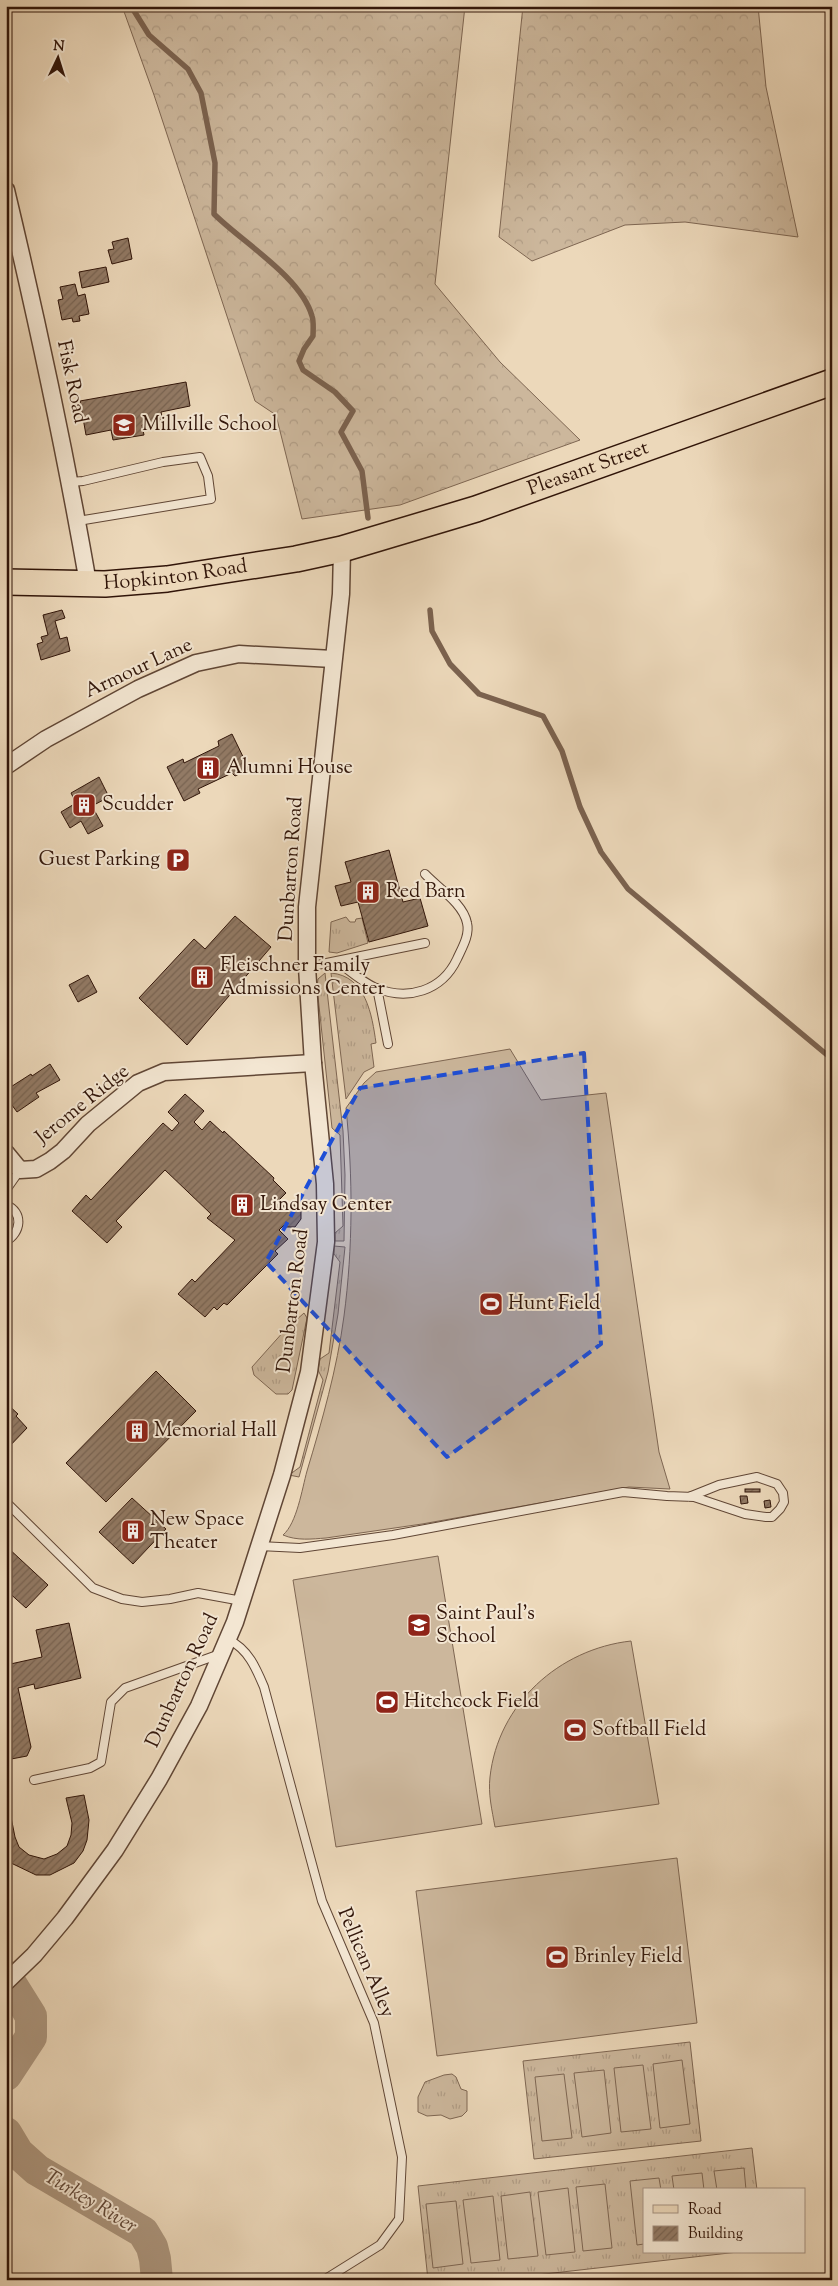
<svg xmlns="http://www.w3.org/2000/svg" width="838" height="2286" font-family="'Sorts Mill Goudy',serif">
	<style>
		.grass { fill: url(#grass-tufts); stroke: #7e6652 }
		.forest { fill: url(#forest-crowns); stroke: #7e6652 }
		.pitch { fill: #ccb79c; stroke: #7e6652 }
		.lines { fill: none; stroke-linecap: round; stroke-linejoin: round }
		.stream { stroke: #7b624f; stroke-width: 5.5 }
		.river { stroke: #ac967e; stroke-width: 32 }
		.building { fill: url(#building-hatch); stroke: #311509 }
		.service-casing { stroke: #604635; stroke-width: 10 }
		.minor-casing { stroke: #604635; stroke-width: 19 }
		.primary-casing { stroke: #311509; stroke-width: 28 }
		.service { stroke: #f3e6d2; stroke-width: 8 }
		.minor { stroke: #f3e6d2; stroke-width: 16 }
		.primary { stroke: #ecd8ba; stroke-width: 25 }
		.marked { fill: #1d4ed8; fill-opacity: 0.2; stroke: #1d4ed8; stroke-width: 4; stroke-dasharray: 10 6; stroke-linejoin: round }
		.labels { text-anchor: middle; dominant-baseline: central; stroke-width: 4; stroke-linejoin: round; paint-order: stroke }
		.street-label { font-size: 20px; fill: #311509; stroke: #f3e6d2 }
		.poi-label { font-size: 20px; fill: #311509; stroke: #f3e6d2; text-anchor: start }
		.water-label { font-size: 21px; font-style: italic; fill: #624938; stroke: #f3e6d2 }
	</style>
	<defs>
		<pattern id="grass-tufts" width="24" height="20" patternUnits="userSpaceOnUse" patternTransform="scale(1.25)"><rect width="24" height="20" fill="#ccb79c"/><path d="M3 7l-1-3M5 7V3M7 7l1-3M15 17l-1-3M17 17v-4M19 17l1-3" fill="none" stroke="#b09c85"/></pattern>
		<pattern id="forest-crowns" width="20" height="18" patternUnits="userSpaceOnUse" patternTransform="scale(1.25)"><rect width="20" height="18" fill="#ccb79c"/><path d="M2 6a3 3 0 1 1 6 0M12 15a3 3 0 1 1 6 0" fill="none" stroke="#b09c85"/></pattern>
		<pattern id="building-hatch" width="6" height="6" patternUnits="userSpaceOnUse" patternTransform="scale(1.25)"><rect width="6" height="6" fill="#927a65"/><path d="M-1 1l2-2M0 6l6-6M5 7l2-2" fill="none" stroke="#786351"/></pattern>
	</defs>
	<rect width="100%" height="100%" fill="#ecd8ba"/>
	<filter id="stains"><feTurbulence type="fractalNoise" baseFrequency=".004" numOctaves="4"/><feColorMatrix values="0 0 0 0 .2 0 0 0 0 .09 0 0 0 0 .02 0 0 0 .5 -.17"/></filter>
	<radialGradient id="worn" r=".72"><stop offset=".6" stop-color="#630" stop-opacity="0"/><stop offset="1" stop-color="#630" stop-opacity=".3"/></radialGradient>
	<!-- grass -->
	<g class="grass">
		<path d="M346,917l4,5h5l1,-3 6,-1 6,25 -31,10 -8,-1 2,-30z"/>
		<path d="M325,973l18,158 2,44 -1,66h-9v-8l8,-7 -3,-91 -8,-7 -15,-141 1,-8z"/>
		<path d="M331,973c35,3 41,42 45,70l-5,1 3,23 -10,5 -18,27z"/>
		<path d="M334,1246l11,1 -7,67 -10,58 -29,105 -10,-2 11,-8 23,-87 -5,-10 2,-11 9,-6 11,-91 -6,-8z"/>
		<path d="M304,1313l3,5 -15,72 -4,4h-12l-22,-19 -2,-8 33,-37z"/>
		<path d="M690,2042l11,99 -167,18 -11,-98z"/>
		<path d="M452,2074l4,3 5,12 6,2v20l-5,5 -12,3 -9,-4 -14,1 -9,-4v-15l7,-15 19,-7z"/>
		<path d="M752,2148l5,42h-113v62h94l-246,28h-64l-10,-94z"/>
	</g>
	<!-- forest -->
	<g class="forest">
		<path d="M122,6h343l-30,278 65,78 80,78 -180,65 -98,14 -26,-104 -21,-14 -101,-306z"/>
		<path d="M523,6h235l8,81 32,150 -113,-15 -60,3 -93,36 -33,-24z"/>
	</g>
	<!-- pitch -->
	<g class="pitch">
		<path d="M510,1049l31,51 65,-7 53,359 11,37 -41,-2 -207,37 -96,14c-14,1 -29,3 -43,-3 14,-12 19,-46 24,-64 15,-50 30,-102 37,-155 9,-68 9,-139 2,-208l18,-25 12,-11z"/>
		<path d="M438,1556l44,268 -146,23 -43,-267z"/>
		<path d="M631,1641l28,163 -164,23c-3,-17 -7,-33 -5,-50 8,-73 69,-128 141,-136z"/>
		<path d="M677,1858l20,165 -260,33 -21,-165z"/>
		<path d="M682,2060l8,64 -30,4 -7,-64z"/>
		<path d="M643,2065l8,64 -30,3 -7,-64z"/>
		<path d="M604,2070l7,63 -29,4 -8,-64z"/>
		<path d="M564,2074l8,64 -30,3 -7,-64z"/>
		<path d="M744,2168l2,22h-29l-3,-19z"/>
		<path d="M702,2173l2,17h-30l-2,-14z"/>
		<path d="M659,2178l2,12h-17v54l-7,1 -7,-64z"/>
		<path d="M605,2184l7,64 -29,3 -7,-64z"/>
		<path d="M568,2188l7,64 -29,3 -8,-63z"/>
		<path d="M530,2192l8,64 -30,3 -7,-63z"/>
		<path d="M493,2196l7,64 -29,3 -8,-63z"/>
		<path d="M456,2201l7,63 -30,4 -7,-64z"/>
	</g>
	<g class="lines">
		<!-- stream -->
		<g class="stream">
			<path d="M131,6l18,29 39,34 13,24 14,70 -1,51c28,28 87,63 98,102 2,6 1,14 1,20l-9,13 -5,12 4,9 32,22 18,19 -12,21 21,39 6,47"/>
			<path d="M430,610l2,21 18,33 29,30 64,22 19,35 18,56 21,45 27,37 204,170"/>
		</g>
		<!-- river -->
		<g class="river">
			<path d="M6,1976l25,40v21l-25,38"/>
			<path d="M6,2133l12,20 19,17 106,62 9,15 3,12 2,21"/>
		</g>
	</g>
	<!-- building -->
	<g class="building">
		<path d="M128,238l4,21 -20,5 -4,-14 6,-1 -2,-7z"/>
		<path d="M106,267l3,15 -27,6 -3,-16z"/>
		<path d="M75,284l3,12 7,-2 4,20 -10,2 1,5 -7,1 -1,-4 -10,2 -4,-20 5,-1 -3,-12z"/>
		<path d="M186,382l4,24 -29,6 2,9 -21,4 2,10 -31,5 -2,-10 -25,5 -6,-34z"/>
		<path d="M62,610l3,8 -10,3 5,18 7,-2 3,14 -29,9 -4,-16 6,-2 -2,-5 7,-2 -5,-20z"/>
		<path d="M232,734l17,35 -14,7 -3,-3 -34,16 2,4 -16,8 -17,-34 16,-8 1,4 35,-17 -1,-5z"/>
		<path d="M99,777l10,20 -17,9 11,20 -15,8 -7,-13 -11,7 -9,-16 15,-9 -5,-10z"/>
		<path d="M389,850l14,52 17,-4 8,28 -59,16 -11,-40 -17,4 -6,-20 16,-4 -6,-20z"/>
		<path d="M235,916l36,31 -84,98 -48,-47 55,-59 11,10z"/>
		<path d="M88,975l9,17 -19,10 -9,-17z"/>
		<path d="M50,1064l10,16 -24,13 3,4 -22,15 -11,-15v-7l25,-16 1,2z"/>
		<path d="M185,1094l19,17 -10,11 8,8 8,-9 13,12 1,-2 50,47 -1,2 13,13 -8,8 5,5 12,-1 6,6v8l-6,8h-9l-2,-2 -5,5 9,9 -13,12 3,3 -51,51 -3,-2 -7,7 -3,-3 -9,10 -27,-23 14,-15 3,3 40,-42 -28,-22 4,-4 -46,-44 -49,51 6,6 -15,16 -35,-32 14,-16 5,5 72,-77 9,8 7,-8 -11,-11z"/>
		<path d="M156,1371l40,40 -90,91 -40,-39z"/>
		<path d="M6,1403l12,11 -2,2 11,12 -21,22z"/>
		<rect x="745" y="1489" width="15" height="3"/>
		<path d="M740,1496h7l1,7 -7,1z"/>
		<path d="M132,1498l34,31 -33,35 -34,-32z"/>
		<path d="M770,1500l1,7 -6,1 -1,-7z"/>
		<path d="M6,1546l42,39 -22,23 -20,-18z"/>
		<path d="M69,1623l12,55 -46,11 -1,-5 -16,4 13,59 -4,9 -21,4v-95l36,-8 -6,-27z"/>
		<path d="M6,1792l9,45 4,10 10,8 15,4 13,-5 10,-8 4,-11 1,-12 -6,-25 18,-3 5,25 -2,20 -4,11 -9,12 -24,12h-14l-25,-12 -5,-6z"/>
	</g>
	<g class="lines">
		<!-- service casing -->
		<g class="service-casing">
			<g id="service">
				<path d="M70,482l13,-1 80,-19 37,-5 8,19 3,23 -133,22"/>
				<path d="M338,962c12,9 24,20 38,26 32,13 66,3 81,-29 5,-11 13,-24 10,-36 -4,-20 -29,-35 -42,-49"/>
				<path d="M307,967l118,-24"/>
				<path d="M377,988l11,56"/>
				<path d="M6,1190l14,-20"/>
				<path d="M6,1205c18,7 15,28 0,36"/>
				<path d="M6,1502l87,86 29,11 20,3 28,-3 28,-6 44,8"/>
				<path d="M259,1546l41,2 93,-13 230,-43 44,4 27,1 51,17 21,3h6l8,-8 4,-7 -1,-9 -6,-9 -20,-7 -38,8 -30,12"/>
				<path d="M229,1640c19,9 27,28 35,47l58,214 52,122 28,134 -3,62 -19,26 -56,35"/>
				<path d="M34,1780l56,-12 11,-6 10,-60 14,-14 95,-34"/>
			</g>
		</g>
		<!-- minor casing -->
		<g class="minor-casing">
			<g id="minor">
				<path d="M6,190c31,130 59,261 82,393"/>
				<path d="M6,766l40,-27 92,-50 58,-26 43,-9 94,5"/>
				<path d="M6,1153l14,17 16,-1 14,-8 13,-10 25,-27 50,-41 26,-11 149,-9"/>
				<path d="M6,1982l28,-27 31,-37 50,-68 44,-71 40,-73 36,-84 47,-147 27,-103 17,-130 -1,-58 -12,-121 -6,-96v-60l34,-313 1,-45"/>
			</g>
		</g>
		<!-- primary casing -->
		<g class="primary-casing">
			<g id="primary">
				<path id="s1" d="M6,582l99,2 62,-5 129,-20 46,-10 134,-40 356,-127"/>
			</g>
		</g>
		<!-- service -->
		<use href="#service" class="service"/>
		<!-- minor -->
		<use href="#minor" class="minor"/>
		<!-- primary -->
		<use href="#primary" class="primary"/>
	</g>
	<!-- marked area -->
	<path class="marked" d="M584,1053l17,291 -154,113 -181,-195 94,-174z"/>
	<!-- icons -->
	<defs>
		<g id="school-square" transform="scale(1.25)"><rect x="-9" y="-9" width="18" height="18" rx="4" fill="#8f2418" stroke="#f3e6d2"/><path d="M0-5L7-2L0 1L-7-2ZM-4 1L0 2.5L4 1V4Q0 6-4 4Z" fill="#fff"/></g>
		<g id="building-square" transform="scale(1.25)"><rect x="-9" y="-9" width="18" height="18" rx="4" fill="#8f2418" stroke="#f3e6d2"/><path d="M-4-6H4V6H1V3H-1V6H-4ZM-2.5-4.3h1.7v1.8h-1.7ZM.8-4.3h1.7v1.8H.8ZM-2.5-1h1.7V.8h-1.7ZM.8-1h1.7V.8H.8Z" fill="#fff"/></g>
		<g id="parking-square" transform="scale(1.25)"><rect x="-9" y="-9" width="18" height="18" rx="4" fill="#8f2418" stroke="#f3e6d2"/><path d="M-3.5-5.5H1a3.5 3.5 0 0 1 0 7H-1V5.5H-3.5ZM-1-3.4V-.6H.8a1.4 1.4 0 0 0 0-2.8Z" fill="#fff"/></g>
		<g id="stadium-square" transform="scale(1.25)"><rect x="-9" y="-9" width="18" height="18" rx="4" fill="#8f2418" stroke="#f3e6d2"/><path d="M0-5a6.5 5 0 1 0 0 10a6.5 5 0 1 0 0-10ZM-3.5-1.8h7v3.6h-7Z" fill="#fff"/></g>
	</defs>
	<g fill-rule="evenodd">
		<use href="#school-square" x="124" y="425"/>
		<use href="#building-square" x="208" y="768"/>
		<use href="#building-square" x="84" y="805"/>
		<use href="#parking-square" x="178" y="860"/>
		<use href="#building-square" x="368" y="892"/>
		<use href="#building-square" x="202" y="977"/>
		<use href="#building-square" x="242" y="1205"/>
		<use href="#stadium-square" x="491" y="1304"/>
		<use href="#building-square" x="137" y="1431"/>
		<use href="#building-square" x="133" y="1531"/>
		<use href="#school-square" x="419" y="1625"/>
		<use href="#stadium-square" x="387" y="1702"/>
		<use href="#stadium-square" x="575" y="1730"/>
		<use href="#stadium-square" x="557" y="1957"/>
	</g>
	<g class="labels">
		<!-- street labels -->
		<g class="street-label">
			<text transform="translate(71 382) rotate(78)">Fisk Road</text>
			<text stroke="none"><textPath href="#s1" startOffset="598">Pleasant Street</textPath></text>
			<text stroke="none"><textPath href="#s1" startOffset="170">Hopkinton Road</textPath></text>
			<text transform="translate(139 669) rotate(-25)">Armour Lane</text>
			<text transform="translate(292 869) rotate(-86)">Dunbarton Road</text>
			<text transform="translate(83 1105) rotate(-39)">Jerome Ridge</text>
			<text transform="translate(294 1301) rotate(-83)">Dunbarton Road</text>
			<text transform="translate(183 1681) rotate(-65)">Dunbarton Road</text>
			<text transform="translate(365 1963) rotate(67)">Pellican Alley</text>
		</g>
		<!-- poi labels -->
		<g class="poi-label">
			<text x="142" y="425">Millville School</text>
			<text x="226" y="768">Alumni House</text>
			<text x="102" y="805">Scudder</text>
			<text x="160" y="860" text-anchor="end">Guest Parking</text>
			<text x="386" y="892">Red Barn</text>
			<text x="220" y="966">Fleischner Family<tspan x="220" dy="23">Admissions Center</tspan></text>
			<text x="260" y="1205">Lindsay Center</text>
			<text x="508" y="1304">Hunt Field</text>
			<text x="154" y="1431">Memorial Hall</text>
			<text x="150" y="1520">New Space<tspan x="150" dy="23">Theater</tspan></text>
			<text x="436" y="1614">Saint Paul's<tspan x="436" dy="23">School</tspan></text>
			<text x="404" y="1702">Hitchcock Field</text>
			<text x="592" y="1730">Softball Field</text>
			<text x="574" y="1957">Brinley Field</text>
		</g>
		<!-- water labels -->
		<g class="water-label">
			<text transform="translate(90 2202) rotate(31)">Turkey River</text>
		</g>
	</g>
	<!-- margin -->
	<rect width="838" height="2286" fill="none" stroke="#ecd8ba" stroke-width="25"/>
	<rect x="8" y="8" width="823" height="2271" fill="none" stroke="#311509" stroke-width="2.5"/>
	<rect x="12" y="12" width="813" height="2261" fill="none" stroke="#311509"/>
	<!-- legend -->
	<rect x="643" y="2188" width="162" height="65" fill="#f3e6d2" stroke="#a59282"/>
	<rect x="653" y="2205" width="25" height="8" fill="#ecd8ba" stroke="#a59282"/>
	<text x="688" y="2214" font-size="15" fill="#311509">Road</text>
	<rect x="653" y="2226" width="25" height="15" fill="url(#building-hatch)" stroke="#a59282"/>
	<text x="688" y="2238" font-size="15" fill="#311509">Building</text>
	<!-- north arrow -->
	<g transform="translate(58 58) rotate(4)" stroke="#f3e6d2" stroke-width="4" paint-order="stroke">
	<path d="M0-4L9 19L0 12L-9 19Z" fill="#311509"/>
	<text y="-8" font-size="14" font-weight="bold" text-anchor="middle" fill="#311509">N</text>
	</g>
	<rect width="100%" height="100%" filter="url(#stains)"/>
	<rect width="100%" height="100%" fill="url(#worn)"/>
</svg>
